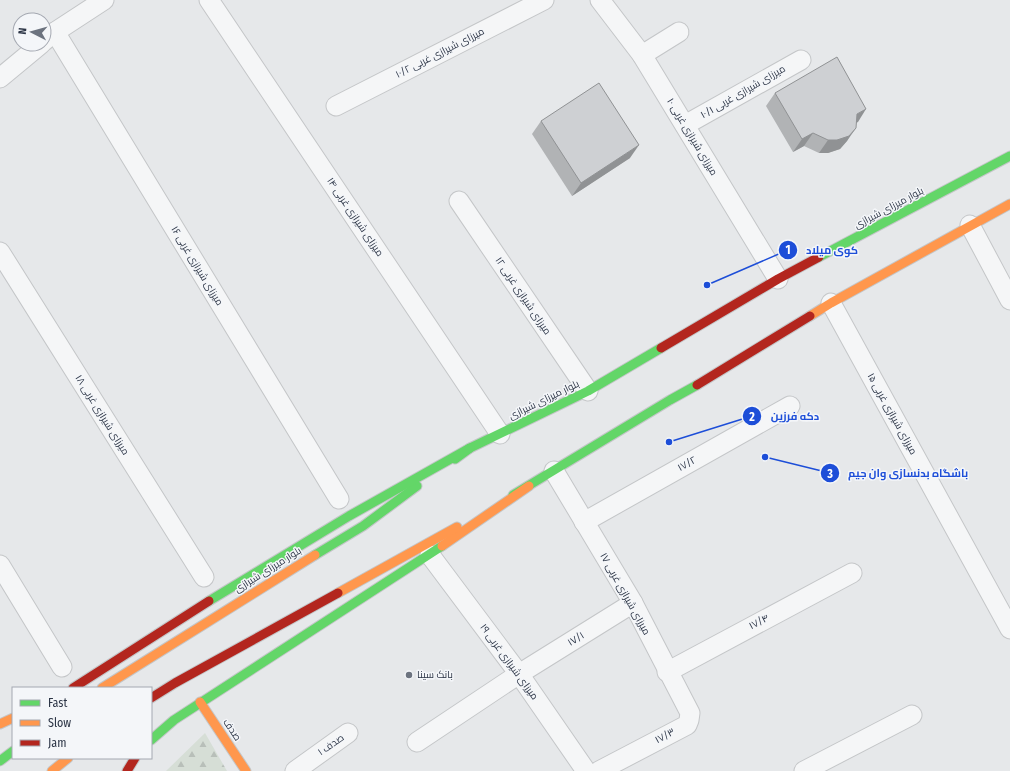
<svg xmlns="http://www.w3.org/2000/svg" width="1010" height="771" font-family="'Fira Sans Condensed',Cairo,sans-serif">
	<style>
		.forest { fill: url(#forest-firs) }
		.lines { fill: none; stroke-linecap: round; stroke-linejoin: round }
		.street-casing { stroke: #c4c6c8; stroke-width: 21 }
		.fast-casing { stroke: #c4c6c8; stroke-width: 11 }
		.slow-casing { stroke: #c4c6c8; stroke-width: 11 }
		.jam-casing { stroke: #c4c6c8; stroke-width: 11 }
		.street { stroke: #f5f6f7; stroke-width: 19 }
		.fast { stroke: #63d668; stroke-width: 9 }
		.slow { stroke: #ff974d; stroke-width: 9 }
		.jam { stroke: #b3261e; stroke-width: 9 }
		.wall { fill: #b1b3b5 }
		.shaded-wall { fill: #909294 }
		.building { fill: #ced0d3; stroke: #909294 }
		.poi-dot { fill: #6c737f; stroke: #f4f6f9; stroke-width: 1.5 }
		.labels { text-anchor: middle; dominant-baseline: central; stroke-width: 3; stroke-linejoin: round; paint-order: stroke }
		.street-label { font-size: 10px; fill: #2b3445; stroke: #f4f6f9 }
		.poi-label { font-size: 10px; fill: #2b3445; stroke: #f4f6f9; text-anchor: start }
		.leader { fill: none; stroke: #1d4ed8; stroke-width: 1.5 }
		.callout-dot { fill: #1d4ed8; stroke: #f4f6f9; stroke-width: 1.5 }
		.mark-label { font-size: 12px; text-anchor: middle; font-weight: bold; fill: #fff }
		.callout-label { font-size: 11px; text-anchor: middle; font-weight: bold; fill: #1d4ed8; stroke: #f4f6f9; stroke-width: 3; stroke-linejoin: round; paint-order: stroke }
	</style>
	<defs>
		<pattern id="forest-firs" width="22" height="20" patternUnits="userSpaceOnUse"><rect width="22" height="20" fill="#d6ded6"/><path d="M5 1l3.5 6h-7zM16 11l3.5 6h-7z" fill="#b8bfb9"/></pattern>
	</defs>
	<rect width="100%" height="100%" fill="#e6e8ea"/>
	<!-- forest -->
	<path class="forest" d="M205,733l22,38h-61z"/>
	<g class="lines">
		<!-- street casing -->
		<g class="street-casing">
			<g id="street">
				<path d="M209,0l291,434"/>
				<path d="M600,0l42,55 136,224"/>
				<path d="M55,32l284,467"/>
				<path d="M44,41l11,-9 49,-32"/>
				<path d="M642,55l37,-23"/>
				<path d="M0,78l41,-34"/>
				<path d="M336,106l208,-106"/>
				<path d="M685,125l116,-65"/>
				<path d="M459,201l129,190"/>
				<path d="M970,225l40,75"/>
				<path d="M0,252l204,325"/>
				<path d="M831,303l179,326"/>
				<path d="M554,471l79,132 57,110 -1,7 -2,5 -88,46"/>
				<path d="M584,522l206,-116"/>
				<path d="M430,555l89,119 67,97"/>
				<path d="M0,565l62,102"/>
				<path d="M667,672l185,-99"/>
				<path d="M417,742l102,-68 114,-71"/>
				<path d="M295,771l53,-38"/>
				<path d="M804,771l108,-56"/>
			</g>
		</g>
		<!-- fast casing -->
		<g class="fast-casing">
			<g id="fast">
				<path d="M819,257l191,-101"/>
				<path d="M455,459l15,-11 118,-57 73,-43"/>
				<path d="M513,495l157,-95 27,-15"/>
				<path d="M315,555l48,-29 54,-40"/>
				<path d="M209,601l140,-85 121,-68"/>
				<path d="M151,740l23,-20 268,-174"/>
				<path d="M0,761l13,-10"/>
			</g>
		</g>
		<!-- slow casing -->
		<g class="slow-casing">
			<g id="slow">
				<path d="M810,316l21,-13 179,-99"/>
				<path d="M442,546l87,-60"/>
				<path d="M338,593l119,-66"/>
				<path d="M102,688l213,-133"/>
				<path d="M200,702l46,69"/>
				<path d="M0,724l13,-6"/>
				<path d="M52,771l16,-13"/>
			</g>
		</g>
		<!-- jam casing -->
		<g class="jam-casing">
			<g id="jam">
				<path d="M661,348l117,-69 41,-22"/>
				<path d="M697,385l113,-69"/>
				<path d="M73,688l136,-87"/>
				<path d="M151,698l24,-15 163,-90"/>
				<path d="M127,771l8,-13"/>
			</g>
		</g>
		<!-- street -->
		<use href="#street" class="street"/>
		<!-- fast -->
		<use href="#fast" class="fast"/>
		<!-- slow -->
		<use href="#slow" class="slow"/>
		<!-- jam -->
		<use href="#jam" class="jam"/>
	</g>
	<!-- wall -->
	<g class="wall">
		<path d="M775,93l83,29h-1l-10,19 -7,8 -12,4h-9l-15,-7 -11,6 -27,-46z"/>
		<path d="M541,121l89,37 -58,38 -40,-62z"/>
	</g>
	<!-- shaded-wall -->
	<g class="shaded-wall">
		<path d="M866,109l-8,13 -9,5 8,-13z"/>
		<path d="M856,128l-9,13 -7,8 -12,4h-9l9,-13z"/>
		<path d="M813,133l-9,13 -11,6 9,-13z"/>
		<path d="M639,145l-9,13 -58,38 9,-13z"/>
	</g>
	<!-- building -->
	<g class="building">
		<path d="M837,57l29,52 -9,5 -1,14 -7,8 -12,4h-9l-15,-7 -11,6 -27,-46z"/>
		<path d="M599,83l40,62 -58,38 -40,-62z"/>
	</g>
	<!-- markers -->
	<circle class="poi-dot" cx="409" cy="675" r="4"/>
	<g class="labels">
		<!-- street labels -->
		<g class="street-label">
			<text transform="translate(440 53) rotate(-27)">۱۰/۲ میرزای شیرازی غربی</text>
			<text transform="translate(743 92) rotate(-30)">۱۰/۱ میرزای شیرازی غربی</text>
			<text transform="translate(692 137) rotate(59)">۱۰ میرزای شیرازی غربی</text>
			<text transform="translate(889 208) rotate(-28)">بلوار میرزای شیرازی</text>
			<text transform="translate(355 217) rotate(56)">۱۴ میرزای شیرازی غربی</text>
			<text transform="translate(197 266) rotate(59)">۱۶ میرزای شیرازی غربی</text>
			<text transform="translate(523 296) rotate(56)">۱۲ میرزای شیرازی غربی</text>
			<text transform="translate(544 400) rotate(-26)">بلوار میرزای شیرازی</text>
			<text transform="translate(892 414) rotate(61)">۱۵ میرزای شیرازی غربی</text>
			<text transform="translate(102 415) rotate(58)">۱۸ میرزای شیرازی غربی</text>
			<text transform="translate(687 464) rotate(-29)">۱۷/۲</text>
			<text transform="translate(268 570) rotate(-32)">بلوار میرزای شیرازی</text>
			<text transform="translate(625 594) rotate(61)">۱۷ میرزای شیرازی غربی</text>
			<text transform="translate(759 622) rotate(-28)">۱۷/۴</text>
			<text transform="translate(576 639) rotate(-32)">۱۷/۱</text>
			<text transform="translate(509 662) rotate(54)">۱۹ میرزای شیرازی غربی</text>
			<text transform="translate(232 730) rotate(56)">صدف</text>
			<text transform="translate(665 736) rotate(-28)">۱۷/۳</text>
			<text transform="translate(331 745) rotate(-35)">۱ صدف</text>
		</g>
		<!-- poi labels -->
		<g class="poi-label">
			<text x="417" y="675">بانک سینا</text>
		</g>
	</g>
	<!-- callouts -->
	<path class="leader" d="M707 285L788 250M669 442L752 416M765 457L830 473"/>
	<g class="callout-dot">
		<circle cx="707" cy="285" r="4"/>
		<circle cx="669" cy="442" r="4"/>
		<circle cx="765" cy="457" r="4"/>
		<circle cx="788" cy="250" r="10"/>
		<circle cx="752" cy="416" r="10"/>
		<circle cx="830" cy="473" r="10"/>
	</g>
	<g class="mark-label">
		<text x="788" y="254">1</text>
		<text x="752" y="421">2</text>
		<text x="830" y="478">3</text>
	</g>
	<g class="callout-label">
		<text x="832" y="254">کوی میلاد</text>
		<text x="795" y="420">دکه فرزین</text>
		<text x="908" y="477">باشگاه بدنسازی وان جیم</text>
	</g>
	<!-- legend -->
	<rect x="12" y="687" width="140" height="72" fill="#f4f6f9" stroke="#a4a8b1"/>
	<rect x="20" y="700" width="20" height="6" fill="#63d668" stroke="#a4a8b1"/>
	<text x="48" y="707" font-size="12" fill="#2b3445">Fast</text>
	<rect x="20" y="720" width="20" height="6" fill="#ff974d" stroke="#a4a8b1"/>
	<text x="48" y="727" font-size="12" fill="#2b3445">Slow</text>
	<rect x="20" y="740" width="20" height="6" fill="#b3261e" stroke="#a4a8b1"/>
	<text x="48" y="747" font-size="12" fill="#2b3445">Jam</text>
	<!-- north arrow -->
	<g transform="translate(32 32) rotate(276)"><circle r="19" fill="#f4f6f9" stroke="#a4a8b1"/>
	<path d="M0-3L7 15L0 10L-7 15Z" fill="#6c737f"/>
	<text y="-6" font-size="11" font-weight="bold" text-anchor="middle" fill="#2b3445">N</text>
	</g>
</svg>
